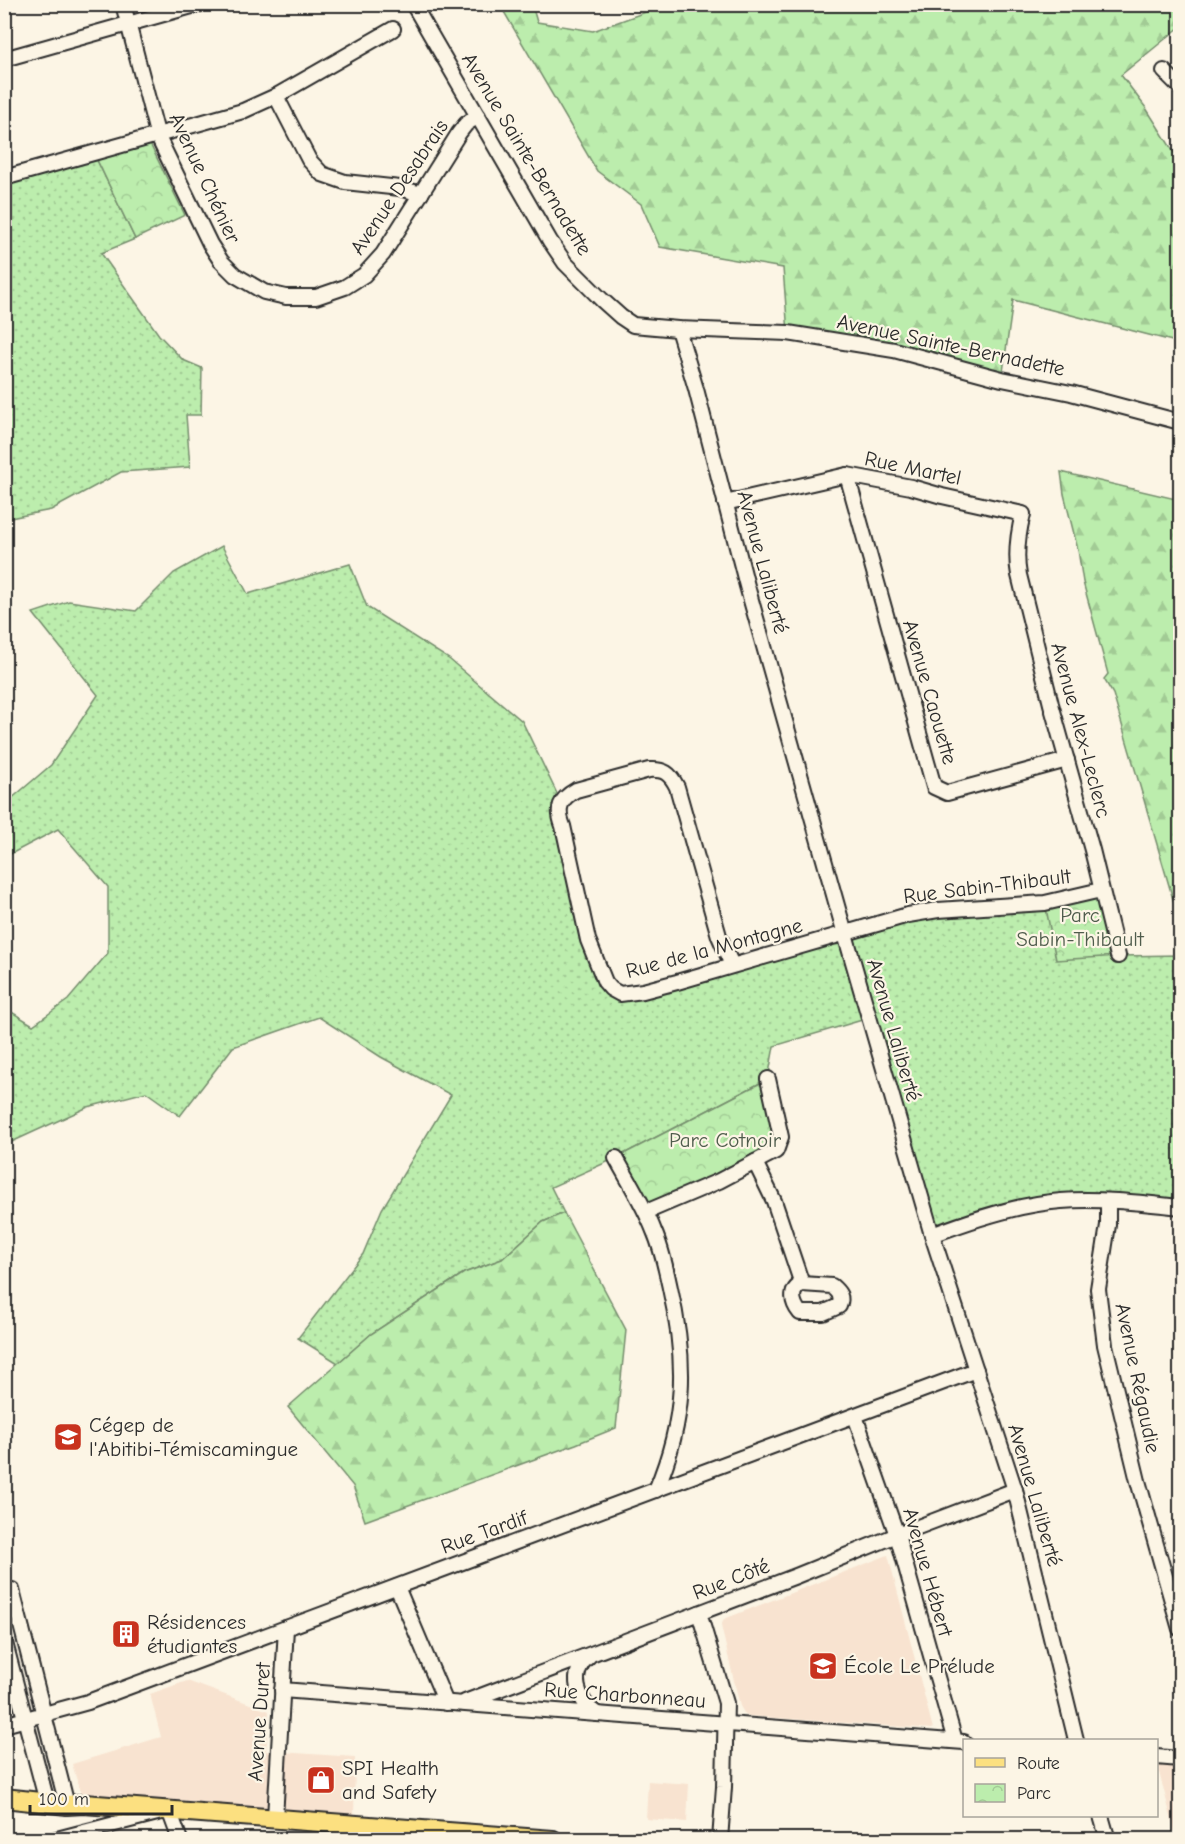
<svg xmlns="http://www.w3.org/2000/svg" width="1185" height="1844" font-family="'Comic Neue',sans-serif">
	<style>
		.built { fill: #f8e3d0 }
		.grass { fill: url(#grass-dots); stroke: #748c6c; stroke-width: 1.5 }
		.forest { fill: url(#forest-firs); stroke: #748c6c; stroke-width: 1.5 }
		.park { fill: url(#park-crowns); stroke: #748c6c; stroke-width: 1.5 }
		.lines { fill: none; stroke-linecap: round; stroke-linejoin: round }
		.minor-casing { stroke: #2b2b2b; stroke-width: 18 }
		.major-casing { stroke: #2b2b2b; stroke-width: 22 }
		.minor { stroke: #fcf5e5; stroke-width: 14 }
		.major { stroke: #fce080; stroke-width: 18 }
		.labels { text-anchor: middle; dominant-baseline: central; stroke-width: 4.5; stroke-linejoin: round; paint-order: stroke }
		.street-label { font-size: 21px; fill: #2b2b2b; stroke: #fcf5e5 }
		.park-label { font-size: 21px; fill: #4f5c4c; stroke: #fcf5e5 }
		.poi-label { font-size: 21px; fill: #2b2b2b; stroke: #fcf5e5; text-anchor: start }
	</style>
	<defs>
		<pattern id="grass-dots" width="8" height="8" patternUnits="userSpaceOnUse" patternTransform="scale(1.5)"><rect width="8" height="8" fill="#bcedad"/><path d="M2 2h.1M6 6h.1" fill="none" stroke="#a2cb95" stroke-width="1.8" stroke-linecap="round"/></pattern>
		<pattern id="forest-firs" width="22" height="20" patternUnits="userSpaceOnUse" patternTransform="scale(1.5)"><rect width="22" height="20" fill="#bcedad"/><path d="M5 1l3.5 6h-7zM16 11l3.5 6h-7z" fill="#a2cb95"/></pattern>
		<pattern id="park-crowns" width="20" height="18" patternUnits="userSpaceOnUse" patternTransform="scale(1.5)"><rect width="20" height="18" fill="#bcedad"/><path d="M2 6a3 3 0 1 1 6 0M12 15a3 3 0 1 1 6 0" fill="none" stroke="#a2cb95"/></pattern>
	</defs>
	<rect width="100%" height="100%" fill="#fcf5e5"/>
	<filter id="ink" filterUnits="userSpaceOnUse"><feTurbulence type="fractalNoise" baseFrequency=".0167" numOctaves="2"/><feDisplacementMap in="SourceGraphic" scale="12" xChannelSelector="R" yChannelSelector="G"/><feConvolveMatrix kernelMatrix="1 2 1 2 8 2 1 2 1" color-interpolation-filters="sRGB"/></filter>
	<g filter="url(#ink)">
		<!-- built -->
		<g class="built">
			<path d="M888,1555l45,174 -184,-13 -5,-3 -4,-7 -19,-80 3,-7z"/>
			<path d="M187,1681l82,30 -3,40 89,6 -1,66 -270,-19 -12,-40 89,-27 -11,-43z"/>
			<path d="M1156,1757l24,2v80h-3l-20,-74z"/>
			<path d="M648,1781l41,3 -2,38 -41,-3z"/>
		</g>
		<!-- grass -->
		<g class="grass">
			<path d="M96,158l39,81 -34,14 58,82 24,25 19,8 -1,47h-15l4,52 -69,5 -70,38 -46,9v-334z"/>
			<path d="M222,546l26,48 102,-30 17,43 82,52 73,62 39,81 37,167 22,25 266,-73 159,-18 73,53 62,-1v252l-120,-6 -128,34 -63,-217 -95,28 -6,33 -152,79 -65,29 13,26 -21,9 -41,37 -38,14 -93,61 -33,29 -40,-25 65,-84 19,-45 69,-114 -70,-38 -62,-40 -86,30 -53,69 -34,-24 -58,15 -83,38v-137l28,17 35,-25 40,-47v-66l-50,-58 -53,28 -1,-52 47,-40 47,-70 -65,-82 36,-12 67,10 38,-38z"/>
		</g>
		<!-- forest -->
		<g class="forest">
			<path d="M500,5h32l5,17 56,9 72,-26h515v22l-59,48 25,33 34,54v181l-167,-43 -11,79 -214,-46 -5,-65 -123,-21 -19,-43 -44,-33z"/>
			<path d="M1061,472l119,28v423l-67,-229 -9,-15 4,-5 -25,-92 -5,-32 -14,-56z"/>
			<path d="M564,1213l62,117 -10,98 -40,16 -211,77 -12,-35 -65,-79 83,-73 93,-61 38,-14 41,-37z"/>
		</g>
		<!-- park -->
		<g class="park">
			<path d="M149,142l36,73 -50,24 -39,-81z"/>
			<path d="M1101,890l17,66 -62,4 -11,-57z"/>
			<path d="M768,1079l8,72 -130,61 -30,-54z"/>
		</g>
		<g class="lines">
			<!-- minor casing -->
			<g class="minor-casing">
				<g id="minor">
					<path d="M123,4l35,133 52,107 11,17 14,14 29,17 22,5h30l29,-10 19,-12 19,-21 76,-121 7,-9 12,-8"/>
					<path d="M413,4l137,237 15,22 37,37 19,17 12,8 45,4 110,4 106,17 108,29 69,14 109,29"/>
					<path d="M4,59l195,-55"/>
					<path d="M1164,71l16,16"/>
					<path d="M276,96l33,64 13,14 23,8 55,6 21,6"/>
					<path d="M4,178l239,-67 33,-15 117,-67"/>
					<path d="M678,329l18,60 51,197 98,348 87,301 83,255 61,250"/>
					<path d="M847,475l87,312 13,6 120,-33"/>
					<path d="M725,503l122,-28 64,12 31,9 81,18c-5,20 -8,40 -4,61l32,129 41,146 26,106"/>
					<path d="M732,965l-13,-29 -42,-149c-7,-14 -13,-18 -28,-17l-73,20c-16,9 -20,18 -13,36l25,114 17,42 6,7 9,5 23,-3 34,-9 231,-67 30,-5 107,-7 56,-13"/>
					<path d="M616,1158c13,24 28,47 38,73 8,18 12,38 16,57 17,74 16,131 -14,202"/>
					<path d="M755,1162l19,39 28,83"/>
					<path d="M1108,1202v23l-10,64 7,56 33,136 42,148"/>
					<path d="M646,1212l73,-31 57,-30 5,-14 -13,-58"/>
					<path d="M932,1235c39,-15 88,-31 129,-34 39,-3 81,2 119,6"/>
					<path d="M802,1284l30,2c7,6 11,11 7,20l-16,7h-23c-8,-10 -11,-23 2,-29z"/>
					<path d="M855,1416l42,119 58,206"/>
					<path d="M397,1587l49,116"/>
					<path d="M4,1592l8,-2 55,215"/>
					<path d="M699,1613l27,90 -2,84 -4,53"/>
					<path d="M4,1639l43,163"/>
					<path d="M589,1656c-21,17 -12,45 8,58"/>
					<path d="M282,1690l682,52"/>
					<path d="M465,1702l331,-126 101,-41 118,-45"/>
					<path d="M4,1725l84,-23 888,-332"/>
					<path d="M1156,1757l24,2"/>
					<path d="M1101,1816l7,24"/>
					<path d="M275,1818l11,-190"/>
					<path d="M53,1840l116,-30 11,30"/>
				</g>
			</g>
			<!-- major casing -->
			<g class="major-casing">
				<path id="major" d="M4,1798l63,7 17,-1 469,36"/>
			</g>
			<!-- minor -->
			<use href="#minor" class="minor"/>
			<!-- major -->
			<use href="#major" class="major"/>
		</g>
	</g>
	<!-- icons -->
	<defs>
		<g id="school-square" transform="scale(1.5)"><rect x="-9" y="-9" width="18" height="18" rx="4" fill="#c8321e" stroke="#fcf5e5"/><path d="M0-5L7-2L0 1L-7-2ZM-4 1L0 2.5L4 1V4Q0 6-4 4Z" fill="#fff"/></g>
		<g id="building-square" transform="scale(1.5)"><rect x="-9" y="-9" width="18" height="18" rx="4" fill="#c8321e" stroke="#fcf5e5"/><path d="M-4-6H4V6H1V3H-1V6H-4ZM-2.5-4.3h1.7v1.8h-1.7ZM.8-4.3h1.7v1.8H.8ZM-2.5-1h1.7V.8h-1.7ZM.8-1h1.7V.8H.8Z" fill="#fff"/></g>
		<g id="shop-square" transform="scale(1.5)"><rect x="-9" y="-9" width="18" height="18" rx="4" fill="#c8321e" stroke="#fcf5e5"/><path d="M-5-2.5h2.3a2.7 3.5 0 0 1 5.4 0H5L5.5 6h-11ZM-1.5-2.5h3a1.5 2.3 0 0 0-3 0Z" fill="#fff"/></g>
	</defs>
	<g fill-rule="evenodd">
		<use href="#school-square" x="68" y="1437"/>
		<use href="#building-square" x="126" y="1634"/>
		<use href="#school-square" x="823" y="1666"/>
		<use href="#shop-square" x="321" y="1780"/>
	</g>
	<g class="labels">
		<!-- street labels -->
		<g class="street-label">
			<text transform="translate(527 154) rotate(59)">Avenue Sainte-Bernadette</text>
			<text transform="translate(205 178) rotate(65)">Avenue Chénier</text>
			<text transform="translate(399 187) rotate(-56)">Avenue Desabrais</text>
			<text transform="translate(951 345) rotate(12)">Avenue Sainte-Bernadette</text>
			<text transform="translate(913 468) rotate(12)">Rue Martel</text>
			<text transform="translate(763 562) rotate(75)">Avenue Laliberté</text>
			<text transform="translate(930 692) rotate(74)">Avenue Caouette</text>
			<text transform="translate(1081 730) rotate(75)">Avenue Alex-Leclerc</text>
			<text transform="translate(987 886) rotate(-7)">Rue Sabin-Thibault</text>
			<text transform="translate(714 948) rotate(-15)">Rue de la Montagne</text>
			<text transform="translate(894 1030) rotate(74)">Avenue Laliberté</text>
			<text transform="translate(1138 1378) rotate(78)">Avenue Régaudie</text>
			<text transform="translate(1035 1495) rotate(74)">Avenue Laliberté</text>
			<text transform="translate(484 1532) rotate(-20)">Rue Tardif</text>
			<text transform="translate(928 1572) rotate(74)">Avenue Hébert</text>
			<text transform="translate(731 1579) rotate(-21)">Rue Côté</text>
			<text transform="translate(625 1695) rotate(4)">Rue Charbonneau</text>
			<text transform="translate(259 1722) rotate(-86)">Avenue Duret</text>
		</g>
		<!-- park labels -->
		<g class="park-label">
			<text x="1080" y="915">Parc<tspan x="1080" dy="24">Sabin-Thibault</tspan></text>
			<text x="725" y="1140">Parc Cotnoir</text>
		</g>
		<!-- poi labels -->
		<g class="poi-label">
			<text x="89" y="1425">Cégep de<tspan x="89" dy="24">l'Abitibi-Témiscamingue</tspan></text>
			<text x="147" y="1622">Résidences<tspan x="147" dy="24">étudiantes</tspan></text>
			<text x="844" y="1666">École Le Prélude</text>
			<text x="342" y="1768">SPI Health<tspan x="342" dy="24">and Safety</tspan></text>
		</g>
	</g>
	<!-- margin -->
	<rect width="1185" height="1844" fill="none" stroke="#fcf5e5" stroke-width="24"/>
	<rect x="12" y="12" width="1161" height="1820" fill="none" stroke="#2b2b2b" stroke-width="2" filter="url(#ink)"/>
	<!-- legend -->
	<rect x="963" y="1739" width="195" height="78" fill="#fcf5e5" stroke="#a8a49b" stroke-width="1.5"/>
	<rect x="975" y="1758" width="30" height="9" fill="#fce080" stroke="#a8a49b" stroke-width="1.5"/>
	<text x="1017" y="1769" font-size="18" fill="#2b2b2b">Route</text>
	<rect x="975" y="1784" width="30" height="18" fill="url(#park-crowns)" stroke="#a8a49b" stroke-width="1.5"/>
	<text x="1017" y="1799" font-size="18" fill="#2b2b2b">Parc</text>
	<!-- scale -->
	<path d="M30 1805v9h142v-9" fill="none" stroke="#2b2b2b" stroke-width="3"/>
	<text x="39" y="1805" font-size="18" fill="#2b2b2b" stroke="#fcf5e5" stroke-width="4.5" paint-order="stroke">100 m</text>
</svg>
